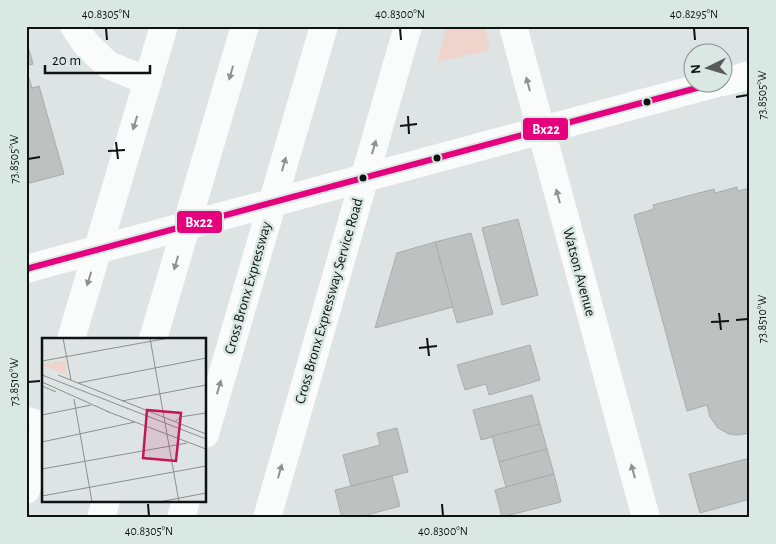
<svg xmlns="http://www.w3.org/2000/svg" width="776" height="544" font-family="'Alegreya Sans',sans-serif">
	<style>
		.green { fill: #eed4ca }
		.building { fill: #bdc2c1; stroke: #a8adab }
		.lines { fill: none; stroke-linecap: round; stroke-linejoin: round }
		.service { stroke: #fafbfb; stroke-width: 21 }
		.minor { stroke: #fafbfb; stroke-width: 28 }
		.secondary { stroke: #fafbfb; stroke-width: 28 }
		.motorway { stroke: #fafbfb; stroke-width: 28 }
		.bus-1-casing { stroke: #dae8e4; stroke-width: 10 }
		.bus-1 { stroke: #e5007d; stroke-width: 6 }
		.oneway { fill: #909292 }
		.ticks { fill: none; stroke: #0e1211; stroke-width: 2 }
		.bus-dot { fill: #0e1211; stroke: #dae8e4; stroke-width: 2 }
		.labels { text-anchor: middle; dominant-baseline: central; stroke-width: 5; stroke-linejoin: round; paint-order: stroke }
		.street-label { font-size: 15px; fill: #0e1211; stroke: #dae8e4 }
		.inset-road { fill: none; stroke: #8b908f; stroke-width: 1 }
		.view { fill: #c2185b; fill-opacity: 0.15; stroke: #c2185b; stroke-width: 2.5 }
		.inset-edge { fill: none; stroke: #0e1211; stroke-width: 2.5 }
		.line-badge { stroke: #dae8e4; stroke-width: 2 }
		.badge-label { font-size: 14px; text-anchor: middle; font-weight: bold; fill: #fff }
		.neatline { fill: none; stroke: #0e1211; stroke-width: 2 }
		.ticks-label { font-size: 12px; text-anchor: middle; fill: #0e1211 }
	</style>
	<rect width="100%" height="100%" fill="#dee4e3"/>
	<!-- green -->
	<path class="green" d="M447,26h38l5,24 -53,12z"/>
	<!-- building -->
	<g class="building">
		<path d="M26,39l7,25 -7,2z"/>
		<path d="M26,68l6,20 7,-2 25,88 -38,10z"/>
		<path d="M737,187l1,4 12,-3v245l-14,2 -7,-1 -11,-6 -8,-11 -3,-12 -20,6 -53,-196 20,-6 -1,-4 61,-16 1,4z"/>
		<path d="M518,219l20,76 -36,10 -20,-77z"/>
		<path d="M471,233l22,81 -36,9 -22,-81z"/>
		<path d="M435,242l18,65 -78,21 22,-75z"/>
		<path d="M530,345l10,35 -51,15 -3,-11 -21,6 -8,-25z"/>
		<path d="M532,395l8,29 -59,16 -8,-30z"/>
		<path d="M540,424l7,25 -48,13 -7,-26z"/>
		<path d="M397,428l11,44 -57,14 -8,-31 37,-10 -3,-12z"/>
		<path d="M547,449l7,25 -48,13 -7,-25z"/>
		<path d="M750,458v41l-50,14 -11,-39z"/>
		<path d="M554,474l7,28 -59,15 -7,-27z"/>
		<path d="M392,476l8,30 -44,12h-14l-7,-28z"/>
	</g>
	<g class="lines">
		<!-- service -->
		<path class="service" d="M26,417l18,5"/>
		<!-- minor -->
		<g class="minor">
			<path d="M74,26l12,18 22,21 40,16"/>
			<path d="M513,26l133,492"/>
		</g>
		<!-- secondary -->
		<g class="secondary">
			<path d="M724,82l26,-7"/>
			<path d="M26,269l695,-187"/>
			<path d="M71,339l93,-313"/>
			<path d="M26,490l18,-59"/>
			<path d="M267,518l141,-492"/>
		</g>
		<!-- motorway -->
		<g class="motorway">
			<path d="M153,339l92,-313"/>
			<path d="M205,434l119,-408"/>
			<path d="M101,518l5,-18"/>
			<path d="M181,518l5,-18"/>
		</g>
		<!-- bus-1 casing -->
		<g class="bus-1-casing">
			<path id="bus-1" d="M26,269l693,-187"/>
		</g>
		<!-- bus-1 -->
		<use href="#bus-1" class="bus-1"/>
	</g>
	<!-- one-way arrows -->
	<defs><path id="oneway-solid" d="M-6-.8H1V-3.2L6.5 0L1 3.2V.8H-6Z" transform="scale(1.25)"/></defs>
	<g class="oneway">
		<use href="#oneway-solid" transform="translate(231 73) rotate(106)"/>
		<use href="#oneway-solid" transform="translate(528 84) rotate(-105)"/>
		<use href="#oneway-solid" transform="translate(135 123) rotate(107)"/>
		<use href="#oneway-solid" transform="translate(374 147) rotate(-74)"/>
		<use href="#oneway-solid" transform="translate(284 164) rotate(-74)"/>
		<use href="#oneway-solid" transform="translate(558 196) rotate(-105)"/>
		<use href="#oneway-solid" transform="translate(176 263) rotate(106)"/>
		<use href="#oneway-solid" transform="translate(89 279) rotate(107)"/>
		<use href="#oneway-solid" transform="translate(219 387) rotate(-74)"/>
		<use href="#oneway-solid" transform="translate(280 471) rotate(-74)"/>
		<use href="#oneway-solid" transform="translate(633 471) rotate(-105)"/>
	</g>
	<!-- ticks -->
	<path class="ticks" d="M106,28l1,12M400,28l1,12M694,28l1,12M736,97l12,-2M408,116l1,18M400,126l17,-2M116,142l2,17M108,151l17,-1M28,159l12,-2M719,313l2,17M736,320l12,-1M711,322l18,-1M427,338l2,18M419,348l18,-2M28,382l12,-1M148,504l1,12M442,504l1,12"/>
	<!-- markers -->
	<g class="bus-dot">
		<circle cx="647" cy="102" r="4.5"/>
		<circle cx="437" cy="158" r="4.5"/>
		<circle cx="363" cy="178" r="4.5"/>
	</g>
	<g class="labels">
		<!-- street labels -->
		<g class="street-label">
			<text transform="translate(579 272) rotate(75)">Watson Avenue</text>
			<text transform="translate(248 288) rotate(-74)">Cross Bronx Expressway</text>
			<text transform="translate(329 301) rotate(-74)">Cross Bronx Expressway Service Road</text>
		</g>
	</g>
	<!-- overview -->
	<g transform="translate(42 338)">
		<rect width="164" height="164" fill="#dee4e3"/>
		<path d="M23,22l2,15 -25,-10v-1z" fill="#eed4ca"/>
		<path class="inset-road" d="M21,0l8,42M108,0l29,164M0,23l127,-23M0,37l164,64M16,37l148,59M0,44l67,30M36,45l128,-25M0,48l14,6M32,61l18,103M80,63l84,-16M64,73l100,38M0,77l49,-10M133,84l5,-5 26,-4M0,104l93,-20M0,131l145,-26M0,158l164,-30M117,164l47,-9"/>
		<path class="view" d="M105,72l34,3 -5,48 -33,-3z"/>
		<rect width="164" height="164" class="inset-edge"/>
	</g>
	<g class="line-badge">
		<rect x="522" y="117" width="47" height="24" rx="5" fill="#e5007d"/>
		<rect x="176" y="210" width="47" height="24" rx="5" fill="#e5007d"/>
	</g>
	<g class="badge-label">
		<text x="546" y="134">Bx22</text>
		<text x="199" y="227">Bx22</text>
	</g>
	<!-- border -->
	<rect width="776" height="544" fill="none" stroke="#dae8e4" stroke-width="55"/>
	<!-- north arrow -->
	<g transform="translate(708 68) rotate(265)"><circle r="24" fill="#dae8e4" stroke="#889290"/>
	<path d="M0-4L9 19L0 12L-9 19Z" fill="#575c5a"/>
	<text y="-8" font-size="14" font-weight="bold" text-anchor="middle" fill="#0e1211">N</text>
	</g>
	<!-- scale -->
	<path d="M45 65v8h105v-8" fill="none" stroke="#0e1211" stroke-width="2.5"/>
	<text x="52" y="65" font-size="15" fill="#0e1211" stroke="#dae8e4" stroke-width="4" paint-order="stroke">20 m</text>
	<rect x="28" y="28" width="720" height="488" class="neatline"/>
	<g class="ticks-label">
		<text x="106" y="18">40.8305°N</text>
		<text x="400" y="18">40.8300°N</text>
		<text x="694" y="18">40.8295°N</text>
		<text transform="translate(762 95) rotate(-90)" y="4">73.8505°W</text>
		<text transform="translate(14 159) rotate(-90)" y="4">73.8505°W</text>
		<text transform="translate(762 319) rotate(-90)" y="4">73.8510°W</text>
		<text transform="translate(14 382) rotate(-90)" y="4">73.8510°W</text>
		<text x="149" y="535">40.8305°N</text>
		<text x="443" y="535">40.8300°N</text>
	</g>
</svg>
